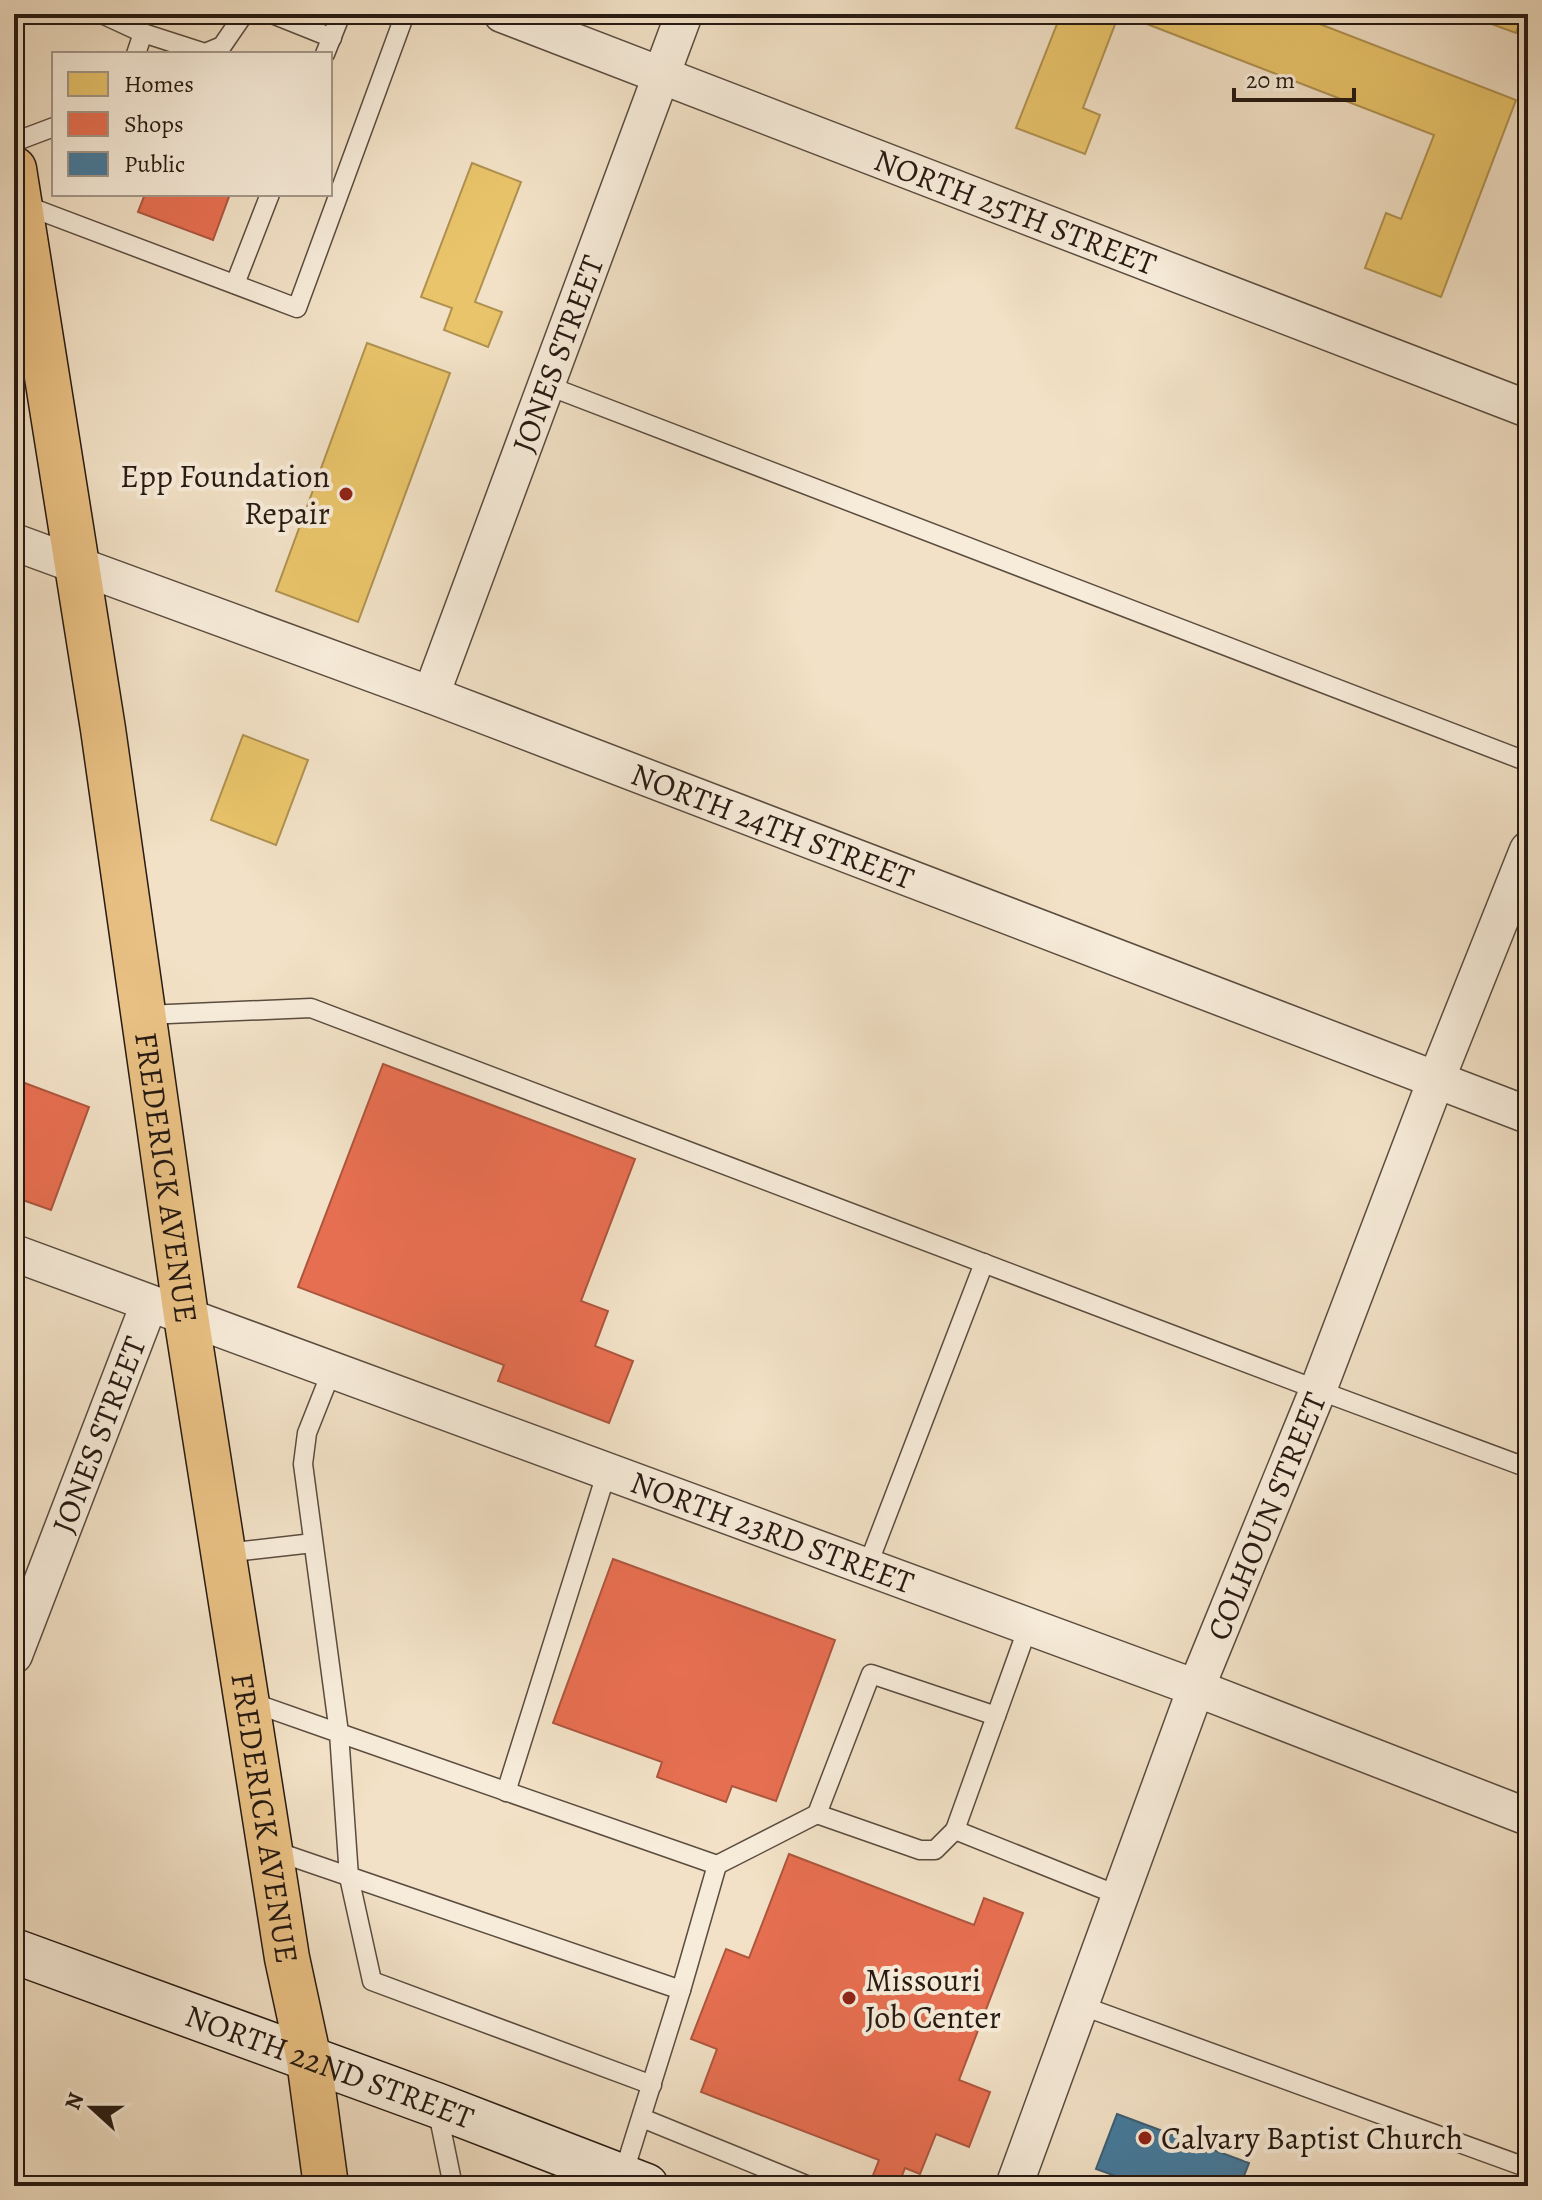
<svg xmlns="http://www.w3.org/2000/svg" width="1542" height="2200" font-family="Alegreya,serif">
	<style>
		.homes { fill: #e9c46a; stroke: #af9150; stroke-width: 2 }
		.shops { fill: #e76f51; stroke: #ad563e; stroke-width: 2 }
		.public { fill: #457b9d; stroke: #3c5e73; stroke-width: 2 }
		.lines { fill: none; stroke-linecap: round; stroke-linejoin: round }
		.lane-casing { stroke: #5a4c3f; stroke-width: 21 }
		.street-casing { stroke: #5a4c3f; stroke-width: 39 }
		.secondary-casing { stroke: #271a12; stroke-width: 47 }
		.primary-casing { stroke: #271a12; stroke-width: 47 }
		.lane { stroke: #f7ecda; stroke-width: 18 }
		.street { stroke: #f7ecda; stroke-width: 36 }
		.secondary { stroke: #f7ecda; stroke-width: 44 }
		.primary { stroke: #e9c083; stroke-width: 44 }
		.poi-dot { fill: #8f2418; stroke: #f7ecda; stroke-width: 3 }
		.labels { text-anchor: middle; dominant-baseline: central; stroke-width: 8; stroke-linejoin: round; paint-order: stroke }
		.street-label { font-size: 32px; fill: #271a12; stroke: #f7ecda }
		.poi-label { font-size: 32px; fill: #271a12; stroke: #f7ecda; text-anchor: start }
	</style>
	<rect width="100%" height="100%" fill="#f2e1c6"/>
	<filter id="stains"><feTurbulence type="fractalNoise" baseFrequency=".0025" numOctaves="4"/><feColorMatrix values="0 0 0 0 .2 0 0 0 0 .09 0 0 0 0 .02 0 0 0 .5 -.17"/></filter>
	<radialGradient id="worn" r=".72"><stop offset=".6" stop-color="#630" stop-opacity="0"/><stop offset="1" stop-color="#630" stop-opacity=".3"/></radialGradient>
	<!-- homes -->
	<g class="homes">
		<path d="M1061,14h58l-36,94 17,7 -15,39 -69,-26z"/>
		<path d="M1121,14h173l222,86 -75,197 -76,-29 21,-55 15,6 33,-84z"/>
		<path d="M1464,14h59l-7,19z"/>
		<path d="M472,163l49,19 -46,120 27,10 -14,35 -44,-17 8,-22 -31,-11z"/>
		<path d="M367,343l83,30 -92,249 -82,-31z"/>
		<path d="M243,735l65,25 -32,85 -65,-25z"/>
	</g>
	<!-- shops -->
	<g class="shops">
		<path d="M145,194h85l-17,46 -75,-28z"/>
		<path d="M383,1064l252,95 -54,142 27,10 -13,35 38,15 -24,62 -111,-42 6,-16 -206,-78z"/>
		<path d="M14,1079l75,28 -38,103 -37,-13z"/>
		<path d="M613,1559l222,81 -59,161 -44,-15 -6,16 -69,-25 5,-15 -109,-39z"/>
		<path d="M789,1854l185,71 10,-27 39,15 -64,167 31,12 -21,55 -33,-13 -16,40 -15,-6 -7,18h-20l-8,-3 9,-23 -178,-68 16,-43 -26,-10 35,-90 23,9z"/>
	</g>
	<!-- public -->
	<path class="public" d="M1117,2114l132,49 -9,23h-131l4,-11 -17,-6z"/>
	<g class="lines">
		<!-- lane casing -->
		<g class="lane-casing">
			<g id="lane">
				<path d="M102,14l41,19 -7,21"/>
				<path d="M272,14l60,24"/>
				<path d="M143,33l62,20 17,-7 22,-32"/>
				<path d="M325,54l16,-40"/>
				<path d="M14,142l40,-15"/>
				<path d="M22,204l275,104 108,-294"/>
				<path d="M235,284l35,-90"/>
				<path d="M546,385l982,377"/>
				<path d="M145,1015l166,-7 1007,382 210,78"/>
				<path d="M332,1370l-25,63 -4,31 36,269 378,132 -36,125"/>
				<path d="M225,1553l88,-10"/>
				<path d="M867,1567l117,-304"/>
				<path d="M1028,1627l-73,203 165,66"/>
				<path d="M248,1701l91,32 10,144 23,104 280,104"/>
				<path d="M506,1792l101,-321"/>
				<path d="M955,1830l-20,20h-15l-103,-36 54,-140 125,42"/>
				<path d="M272,1850l409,140 -59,188"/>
				<path d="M717,1865l100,-51"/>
				<path d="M1080,2005l448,163"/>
				<path d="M437,2108l16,78"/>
				<path d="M642,2118l167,68"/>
			</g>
		</g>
		<!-- street casing -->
		<g class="street-casing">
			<g id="street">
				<path id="s1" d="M502,14l1026,395"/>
				<path id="s2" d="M14,542l417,153 1097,420"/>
				<path id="s3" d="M431,695l253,-681"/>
				<path id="s4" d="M14,1253l1182,435 332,129"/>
				<path id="s5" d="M14,1655l135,-351"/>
				<path id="s6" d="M1014,2186l182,-498 122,-298 118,-310 92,-230"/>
			</g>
		</g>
		<!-- secondary casing -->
		<g class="secondary-casing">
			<g id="secondary">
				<path id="s7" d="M14,1951l422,154 210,81"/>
			</g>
		</g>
		<!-- primary casing -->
		<g class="primary-casing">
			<g id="primary">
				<path id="s8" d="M14,169l89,560 83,587 101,642 22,102 17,126"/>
			</g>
		</g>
		<!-- lane -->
		<use href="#lane" class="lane"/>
		<!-- street -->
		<use href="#street" class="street"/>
		<!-- secondary -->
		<use href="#secondary" class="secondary"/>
		<!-- primary -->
		<use href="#primary" class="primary"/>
	</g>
	<!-- markers -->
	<g class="poi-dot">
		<circle cx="346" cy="494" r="8"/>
		<circle cx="849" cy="1998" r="8"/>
		<circle cx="1145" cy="2138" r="8"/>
	</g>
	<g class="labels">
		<!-- street labels -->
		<g class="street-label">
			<text stroke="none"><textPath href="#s1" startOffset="550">NORTH 25TH STREET</textPath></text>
			<text stroke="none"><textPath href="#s3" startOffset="364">JONES STREET</textPath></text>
			<text stroke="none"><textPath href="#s2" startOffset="810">NORTH 24TH STREET</textPath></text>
			<text stroke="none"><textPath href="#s8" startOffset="1020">FREDERICK AVENUE</textPath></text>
			<text stroke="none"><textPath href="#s5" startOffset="236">JONES STREET</textPath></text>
			<text stroke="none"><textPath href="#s6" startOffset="716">COLHOUN STREET</textPath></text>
			<text stroke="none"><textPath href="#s4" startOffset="808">NORTH 23RD STREET</textPath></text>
			<text stroke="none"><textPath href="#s8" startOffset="1668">FREDERICK AVENUE</textPath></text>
			<text stroke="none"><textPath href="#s7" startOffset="336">NORTH 22ND STREET</textPath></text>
		</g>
		<!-- poi labels -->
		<g class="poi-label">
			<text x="330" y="476" text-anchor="end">Epp Foundation<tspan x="330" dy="37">Repair</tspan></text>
			<text x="865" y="1980">Missouri<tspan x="865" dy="37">Job Center</tspan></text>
			<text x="1161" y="2138">Calvary Baptist Church</text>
		</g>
	</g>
	<!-- margin -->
	<rect width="1542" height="2200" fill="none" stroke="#f2e1c6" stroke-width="48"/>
	<rect x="16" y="16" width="1510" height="2168" fill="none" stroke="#271a12" stroke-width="4"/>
	<rect x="24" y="24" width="1494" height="2152" fill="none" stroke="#271a12" stroke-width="2"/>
	<!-- legend -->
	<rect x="52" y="52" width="280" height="144" fill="#f7ecda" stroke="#a4988a" stroke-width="2"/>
	<rect x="68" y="72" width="40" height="24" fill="#e9c46a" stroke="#a4988a" stroke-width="2"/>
	<text x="124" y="92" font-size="24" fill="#271a12">Homes</text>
	<rect x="68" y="112" width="40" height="24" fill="#e76f51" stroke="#a4988a" stroke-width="2"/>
	<text x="124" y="132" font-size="24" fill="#271a12">Shops</text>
	<rect x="68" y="152" width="40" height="24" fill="#457b9d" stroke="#a4988a" stroke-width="2"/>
	<text x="124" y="172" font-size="24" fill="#271a12">Public</text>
	<!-- north arrow -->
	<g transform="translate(92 2108) rotate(291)" stroke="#f7ecda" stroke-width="6" paint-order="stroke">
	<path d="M0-6L14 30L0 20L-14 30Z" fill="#271a12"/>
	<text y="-12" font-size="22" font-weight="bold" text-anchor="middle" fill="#271a12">N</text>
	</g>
	<!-- scale -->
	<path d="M1234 88v12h120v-12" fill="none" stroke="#271a12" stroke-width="4"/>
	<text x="1246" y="88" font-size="24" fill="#271a12" stroke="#f7ecda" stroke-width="6" paint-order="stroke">20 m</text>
	<rect width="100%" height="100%" filter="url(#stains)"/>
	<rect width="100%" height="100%" fill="url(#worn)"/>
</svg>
